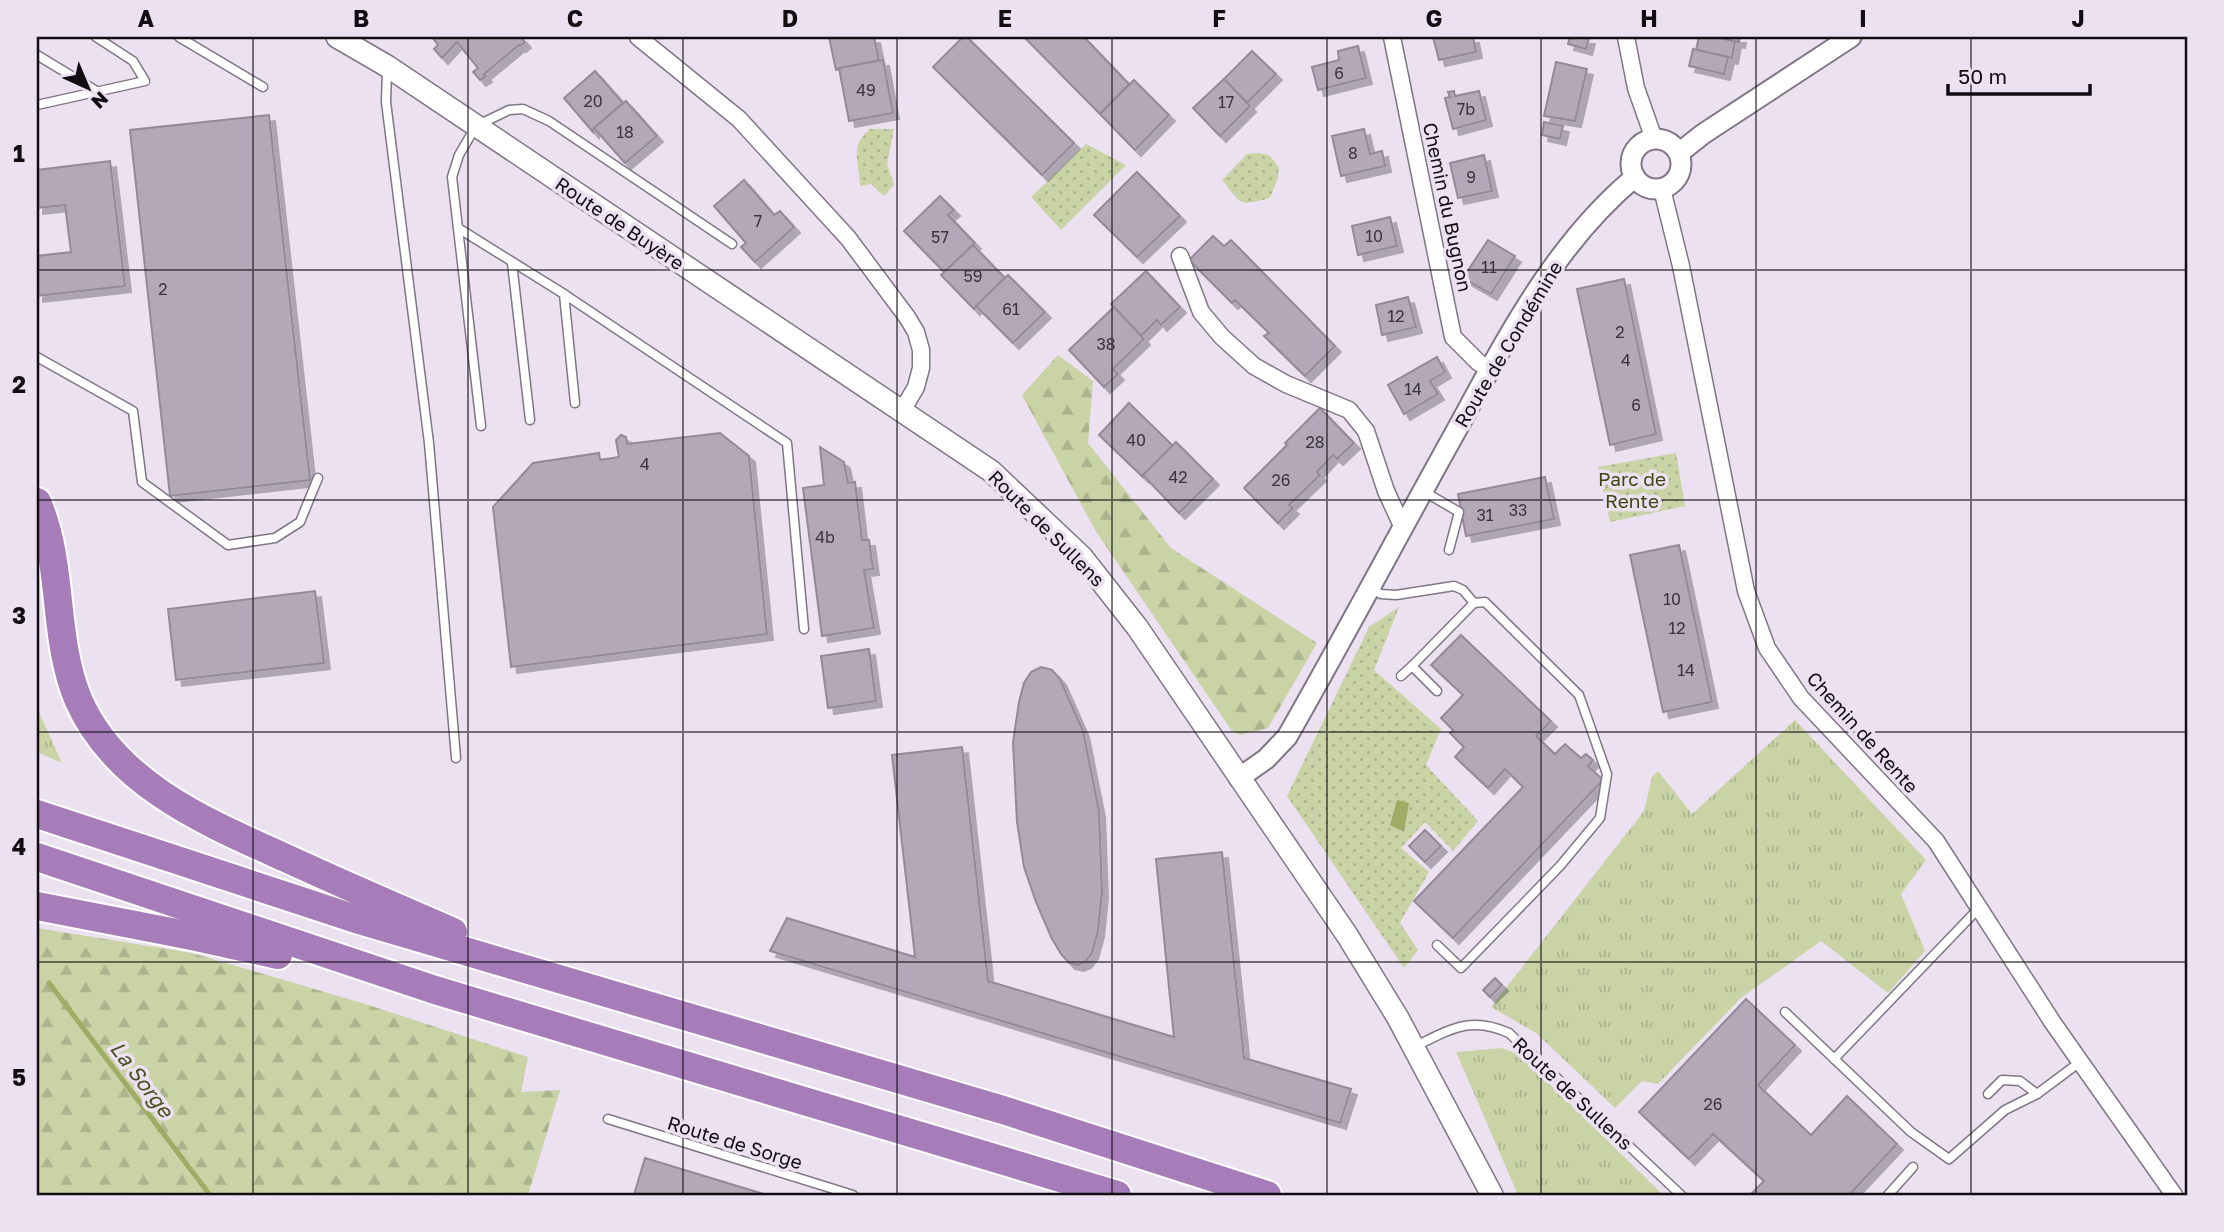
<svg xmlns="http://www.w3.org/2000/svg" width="2224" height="1232" font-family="'Golos Text',sans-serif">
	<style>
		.grass { fill: url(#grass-tufts) }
		.forest { fill: url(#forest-firs) }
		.park { fill: url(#park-dots) }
		.water { fill: #9eac66 }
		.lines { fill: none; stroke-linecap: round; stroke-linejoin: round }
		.stream { stroke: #9eac66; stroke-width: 5 }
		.building { fill: #b3a8b7; stroke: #948999; stroke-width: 2; filter: url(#shadow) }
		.service-casing { stroke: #807685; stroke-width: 11 }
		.minor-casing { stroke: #807685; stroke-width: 19 }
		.tertiary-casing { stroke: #807685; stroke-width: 23 }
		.secondary-casing { stroke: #807685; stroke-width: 24 }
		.motorway-casing { stroke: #fff; stroke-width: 32 }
		.service { stroke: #fff; stroke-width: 8 }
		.minor { stroke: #fff; stroke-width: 16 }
		.tertiary { stroke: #fff; stroke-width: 19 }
		.secondary { stroke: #fff; stroke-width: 21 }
		.motorway { stroke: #a77db9; stroke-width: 28 }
		.grid { fill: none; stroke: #110d13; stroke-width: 2; stroke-opacity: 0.55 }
		.labels { text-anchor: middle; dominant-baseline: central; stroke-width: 7; stroke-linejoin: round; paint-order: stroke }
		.number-label { font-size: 16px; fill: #3a343c }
		.street-label { font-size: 19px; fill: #110d13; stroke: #ece1f1 }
		.park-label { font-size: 19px; fill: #3c440f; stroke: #ece1f1 }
		.water-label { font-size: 21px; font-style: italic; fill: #49511e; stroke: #ece1f1 }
		.neatline { fill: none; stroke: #110d13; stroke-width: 2.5 }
		.grid-label { font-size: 23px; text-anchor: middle; font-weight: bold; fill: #110d13 }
	</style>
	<defs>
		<pattern id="grass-tufts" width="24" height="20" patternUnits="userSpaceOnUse" patternTransform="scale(1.75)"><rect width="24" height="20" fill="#c9d3a6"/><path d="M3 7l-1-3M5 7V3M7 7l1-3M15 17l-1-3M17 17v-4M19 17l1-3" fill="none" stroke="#acb48e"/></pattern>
		<pattern id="forest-firs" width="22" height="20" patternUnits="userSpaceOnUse" patternTransform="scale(1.75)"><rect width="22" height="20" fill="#c9d3a6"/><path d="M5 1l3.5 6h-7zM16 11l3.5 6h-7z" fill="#acb48e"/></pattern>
		<pattern id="park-dots" width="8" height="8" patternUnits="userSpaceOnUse" patternTransform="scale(1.75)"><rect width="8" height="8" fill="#c9d3a6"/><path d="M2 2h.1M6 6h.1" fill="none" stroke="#acb48e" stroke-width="1.8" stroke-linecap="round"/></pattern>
		<filter id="shadow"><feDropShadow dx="6" dy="6" stdDeviation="0" flood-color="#0004"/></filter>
	</defs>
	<rect width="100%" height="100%" fill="#ece1f1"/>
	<!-- grass -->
	<g class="grass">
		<path d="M37,708l25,55 -25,-11z"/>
		<path d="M1795,720l131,140 -25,34 24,57 -37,42 -67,-52 -80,57 -83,86 -16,-3 -27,27 -79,-75 -45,-26 153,-196 8,-34 6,-6 34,43z"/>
		<path d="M1502,1048l18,7 143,140h-145l-62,-143z"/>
	</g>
	<!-- forest -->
	<g class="forest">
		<path d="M1058,355l35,26 -5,62 83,105 146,95 -49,85 -28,7 -8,-4 -137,-201 -73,-135z"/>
		<path d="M37,928l155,25 170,50 166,54 -7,35 39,-2 -32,105h-491z"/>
	</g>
	<!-- park -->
	<g class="park">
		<path d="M870,129h24l-7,35 7,21 -10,11 -13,-12 -11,2c0,-26 -12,-38 10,-57z"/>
		<path d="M1086,144l40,21 -65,65 -30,-33z"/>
		<path d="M1259,153l10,2 10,12 -1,10 -8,21c-32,8 -27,8 -48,-18l25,-26z"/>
		<path d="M1676,453l9,53 -75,16 -12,-55z"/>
		<path d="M1399,607l-25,63 67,59 -15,36 52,56 -25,30 -28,-29 -24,26 28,24 -29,51 18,27 -14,18 -117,-172 82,-169z"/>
	</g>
	<!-- water -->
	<path class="water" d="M1397,800l12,3 -5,29 -14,-7z"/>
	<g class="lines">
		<!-- stream -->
		<path class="stream" d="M49,983l161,212"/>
	</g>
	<!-- building -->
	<g class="building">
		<path d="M432,37h89l4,5 -5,4 -1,-1 -35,29 2,2 -6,4 -7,-8 5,-4 -21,-26 -15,16 -8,-9 4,-4z"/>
		<path d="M829,37h45l5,23 -43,10z"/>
		<path d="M963,37h4l107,106 -32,32 -109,-108z"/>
		<path d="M1024,37h60l45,47 -29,30z"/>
		<path d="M1433,37h40l3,15 -37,8z"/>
		<path d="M1570,37l19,1 -3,11 -18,-5z"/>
		<path d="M1699,37h17l19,4 -3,17 -36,-8z"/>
		<path d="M1716,37h24l-1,5z"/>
		<path d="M1358,46l8,32 -48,12 -6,-23 27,-7 -1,-9z"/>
		<path d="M1693,49l35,8 -4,17 -35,-8z"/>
		<path d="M1252,51l24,23 -29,29 -23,-24z"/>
		<path d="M883,60l10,53 -44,8 -10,-53z"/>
		<path d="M1556,62l31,7 -12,52 -31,-5z"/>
		<path d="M595,71l28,32 -29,25 -1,4 -29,-34z"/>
		<path d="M1224,79l26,27 -30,30 -27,-28z"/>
		<path d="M1134,80l35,35 -34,35 -35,-36z"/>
		<path d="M1454,91l1,5 24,-5 7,29 -33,9 -8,-31 5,-1 -2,-5z"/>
		<path d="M626,101l31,35 -32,27 -31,-35z"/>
		<path d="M269,115l41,365 -140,16 -40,-366z"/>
		<path d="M1544,122l19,4 -3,13 -18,-4z"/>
		<path d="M1364,129l6,25 12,-3 3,15 -44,10 -9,-40z"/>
		<path d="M1484,155l8,36 -34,7 -8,-35z"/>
		<path d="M110,161l15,125 -88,10v-40l34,-4 -6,-47 -28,3v-38z"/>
		<path d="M1137,172l43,44 -43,41 -43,-42z"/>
		<path d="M744,180l30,35 6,-4 14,16 -39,35 -14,-15 5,-4 -32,-37z"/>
		<path d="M940,196l14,14 -6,5 27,28 -30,30 -41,-42z"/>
		<path d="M1390,217l7,29 -39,9 -6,-29z"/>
		<path d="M1213,236l11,10 7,-6 104,106 -30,30 -41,-40 5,-3 -34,-33 -3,3 -43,-43z"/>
		<path d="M1488,240l27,16 -24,38 -28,-16z"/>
		<path d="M973,245l32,33 -31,31 -33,-34z"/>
		<path d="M1146,271l34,36 -19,18 -4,-5 -16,16 -30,-32z"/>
		<path d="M1008,275l37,37 -32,31 -37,-37z"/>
		<path d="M1624,279l32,155 -46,11 -33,-156z"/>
		<path d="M1408,297l8,30 -34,8 -6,-30z"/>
		<path d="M1114,307l30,32 -31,30 5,5 -14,13 -35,-37z"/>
		<path d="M1437,357l8,15 -15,9 8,13 -34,20 -16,-29z"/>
		<path d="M1129,403l44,43 -30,31 -44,-42z"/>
		<path d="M1320,408l34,35 -17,16 -4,-4 -16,17 3,3 -31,30 4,3 -15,15 -34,-35 43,-43 -2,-2z"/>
		<path d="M720,433l29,23 18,178 -256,33 -18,-160 40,-44 66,-10 1,7 19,-3 -3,-17 5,-5 5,2 1,7z"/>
		<path d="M1176,442l37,37 -34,34 -36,-38z"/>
		<path d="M820,447l24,15 4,21 7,-1 7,58h7l4,29 -9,1 10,58 -52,8 -19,-148 21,-3z"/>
		<path d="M1545,477l9,42 -88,17 -8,-42z"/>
		<path d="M1679,545l33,157 -49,10 -33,-157z"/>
		<path d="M315,591l9,72 -148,17 -8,-71z"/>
		<path d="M1461,635l90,86 -15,15 19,18 10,-10 16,14 5,-4 7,6 -5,6 15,14 -150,158 -39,-37 109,-114 -18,-18 -17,19 -33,-31 9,-10 -14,-14 3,-3 -12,-12 22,-23 -32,-30z"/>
		<path d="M869,649l7,52 -48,7 -7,-52z"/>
		<path d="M1041,667l11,3 8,9 23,52 16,80 3,81 -4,39 -6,22 -7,9 -7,3 -9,-2 -8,-9 -9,-15 -16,-37 -12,-35 -7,-45 -4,-80 6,-40 5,-19 7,-11z"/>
		<path d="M962,747l26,234 186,56 -18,-178 66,-7 22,206 107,31 -11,34 -570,-172 17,-33 128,39 -23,-202z"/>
		<path d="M1425,830l16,16 -16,16 -16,-16z"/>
		<path d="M1495,978l7,7 -12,12 -7,-7z"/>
		<path d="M1746,999l49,46 -37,40 53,50 36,-39 50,48 -48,51h-99l14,-14 -51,-47 -24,25 -50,-47z"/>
		<path d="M645,1158l122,37h-133z"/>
	</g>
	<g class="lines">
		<!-- service casing -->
		<g class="service-casing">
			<g id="service">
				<path d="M179,37l84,50"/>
				<path d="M37,55l61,37"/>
				<path d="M387,69l-1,33 43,341 27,315"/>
				<path d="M37,105l108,-24 -12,-20 -37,-24"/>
				<path d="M458,228l106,66 223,149 17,186"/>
				<path d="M512,263l18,157"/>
				<path d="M564,294l11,109"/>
				<path d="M37,357l96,54 9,71 86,63 47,-7 25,-16 18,-44"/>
				<path d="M481,426l-29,-249 7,-22 17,-29 33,-16 14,-1 26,12 183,123"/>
				<path d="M1423,491l36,21 -10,38"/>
				<path d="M1369,588l12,6 15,1 58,-9 9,4 11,13 11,-1 94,93 28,79 -7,44 -40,48 -99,102 -24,-23"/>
				<path d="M1401,676l11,-10"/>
				<path d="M1437,691l-25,-25 62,-63"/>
				<path d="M1785,1012l126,120 38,27 56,-49 32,-16"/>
				<path d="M1414,1047c35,-17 56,-32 95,-14l172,162"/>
				<path d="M1834,1059l145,-151"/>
				<path d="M1988,1094l14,-14 18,1 17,13 43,-32"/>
				<path d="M608,1119l245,76"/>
				<path d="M1888,1195l25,-28"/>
			</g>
		</g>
		<!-- minor casing -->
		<g class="minor-casing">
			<g id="minor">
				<path d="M638,37l101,82 109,119 59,79 9,15 5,18v18l-5,19 -14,24"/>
				<path d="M1392,37l61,300 25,25 12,8"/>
				<path d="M1626,37l10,51 18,51"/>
				<path d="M1662,189l19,77 65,325 21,57 34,50 135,143 117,182 121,172"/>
				<path d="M1180,256l21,56 21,25 32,29 32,18 63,26 17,21 20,60 17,37"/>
			</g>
		</g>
		<!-- tertiary casing -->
		<g class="tertiary-casing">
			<g id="tertiary">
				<circle cx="1656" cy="164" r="25"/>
				<path d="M1679,153l24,-19 148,-97"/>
				<path d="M1239,778l27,-19 21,-22c56,-98 109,-198 164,-297 52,-94 100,-193 184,-263"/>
			</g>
		</g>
		<!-- secondary casing -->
		<g class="secondary-casing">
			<path id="secondary" d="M337,37l50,29 604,405 91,86 55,70 210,308 51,83 94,177"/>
		</g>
		<!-- motorway casing -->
		<g class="motorway-casing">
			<g id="motorway">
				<path d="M37,502c27,62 15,134 41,197 37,86 130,124 210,160 54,25 110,49 165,73"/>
				<path d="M37,814l319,105 647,191 264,85"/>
				<path d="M37,857l398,133 682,205"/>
				<path d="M37,906l155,30 86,19"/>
			</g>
		</g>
		<!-- service -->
		<use href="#service" class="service"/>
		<!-- minor -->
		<use href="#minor" class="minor"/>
		<!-- tertiary -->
		<use href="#tertiary" class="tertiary"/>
		<!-- secondary -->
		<use href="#secondary" class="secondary"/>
		<!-- motorway -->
		<use href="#motorway" class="motorway"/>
	</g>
	<!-- grid -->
	<path class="grid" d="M253,37v1158M468,37v1158M683,37v1158M897,37v1158M1112,37v1158M1327,37v1158M1541,37v1158M1756,37v1158M1971,37v1158M37,270h2150M37,500h2150M37,732h2150M37,962h2150"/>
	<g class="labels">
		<!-- number labels -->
		<g class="number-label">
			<text x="1339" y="73">6</text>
			<text x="866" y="90">49</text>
			<text x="593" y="101">20</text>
			<text x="1226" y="102">17</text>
			<text x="1466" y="109">7b</text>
			<text x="625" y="132">18</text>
			<text x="1353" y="153">8</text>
			<text x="1471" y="177">9</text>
			<text x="758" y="221">7</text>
			<text x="1374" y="236">10</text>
			<text x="940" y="237">57</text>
			<text x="1489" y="267">11</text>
			<text x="973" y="276">59</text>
			<text x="163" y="289">2</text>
			<text x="1011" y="309">61</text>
			<text x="1396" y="316">12</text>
			<text x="1620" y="332">2</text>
			<text x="1106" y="344">38</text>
			<text x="1626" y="360">4</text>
			<text x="1413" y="389">14</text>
			<text x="1636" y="405">6</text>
			<text x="1136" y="440">40</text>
			<text x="1315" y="442">28</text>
			<text x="645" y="464">4</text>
			<text x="1178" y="477">42</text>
			<text x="1281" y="480">26</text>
			<text x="1518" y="510">33</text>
			<text x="1485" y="515">31</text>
			<text x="825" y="537">4b</text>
			<text x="1672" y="599">10</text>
			<text x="1677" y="628">12</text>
			<text x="1686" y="670">14</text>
			<text x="1713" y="1104">26</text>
		</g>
		<!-- street labels -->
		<g class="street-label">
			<text transform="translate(1448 207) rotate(78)">Chemin du Bugnon</text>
			<text transform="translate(620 223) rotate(34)">Route de Buyère</text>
			<text transform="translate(1508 344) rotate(-59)">Route de Condémine</text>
			<text transform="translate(1047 528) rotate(45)">Route de Sullens</text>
			<text transform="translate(1863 732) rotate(48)">Chemin de Rente</text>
			<text transform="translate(1573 1093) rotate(43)">Route de Sullens</text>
			<text transform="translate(735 1142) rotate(17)">Route de Sorge</text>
		</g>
		<!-- park labels -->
		<g class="park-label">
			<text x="1632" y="478">Parc de<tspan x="1632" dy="22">Rente</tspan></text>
		</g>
		<!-- water labels -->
		<g class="water-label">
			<text transform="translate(142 1079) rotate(53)">La Sorge</text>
		</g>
	</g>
	<!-- border -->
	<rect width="2224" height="1232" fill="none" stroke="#ece1f1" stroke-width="77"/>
	<!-- north arrow -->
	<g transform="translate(88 88) rotate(136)" stroke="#ece1f1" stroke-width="5" paint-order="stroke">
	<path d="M0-5L12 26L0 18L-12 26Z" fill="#110d13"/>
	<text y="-10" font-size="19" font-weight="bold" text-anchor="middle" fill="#110d13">N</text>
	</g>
	<!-- scale -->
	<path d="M1948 84v10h142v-10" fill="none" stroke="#110d13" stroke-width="3.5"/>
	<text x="1958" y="84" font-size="21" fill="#110d13" stroke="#ece1f1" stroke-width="5" paint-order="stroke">50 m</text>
	<rect x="38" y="38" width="2148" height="1156" class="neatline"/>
	<g class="grid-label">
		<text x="146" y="27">A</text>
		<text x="361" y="27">B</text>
		<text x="575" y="27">C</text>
		<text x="790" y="27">D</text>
		<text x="1005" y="27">E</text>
		<text x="1219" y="27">F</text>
		<text x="1434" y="27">G</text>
		<text x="1649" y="27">H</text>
		<text x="1863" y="27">I</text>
		<text x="2078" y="27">J</text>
		<text x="19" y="162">1</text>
		<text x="19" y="393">2</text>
		<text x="19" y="624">3</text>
		<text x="19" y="855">4</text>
		<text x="19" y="1086">5</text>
	</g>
</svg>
